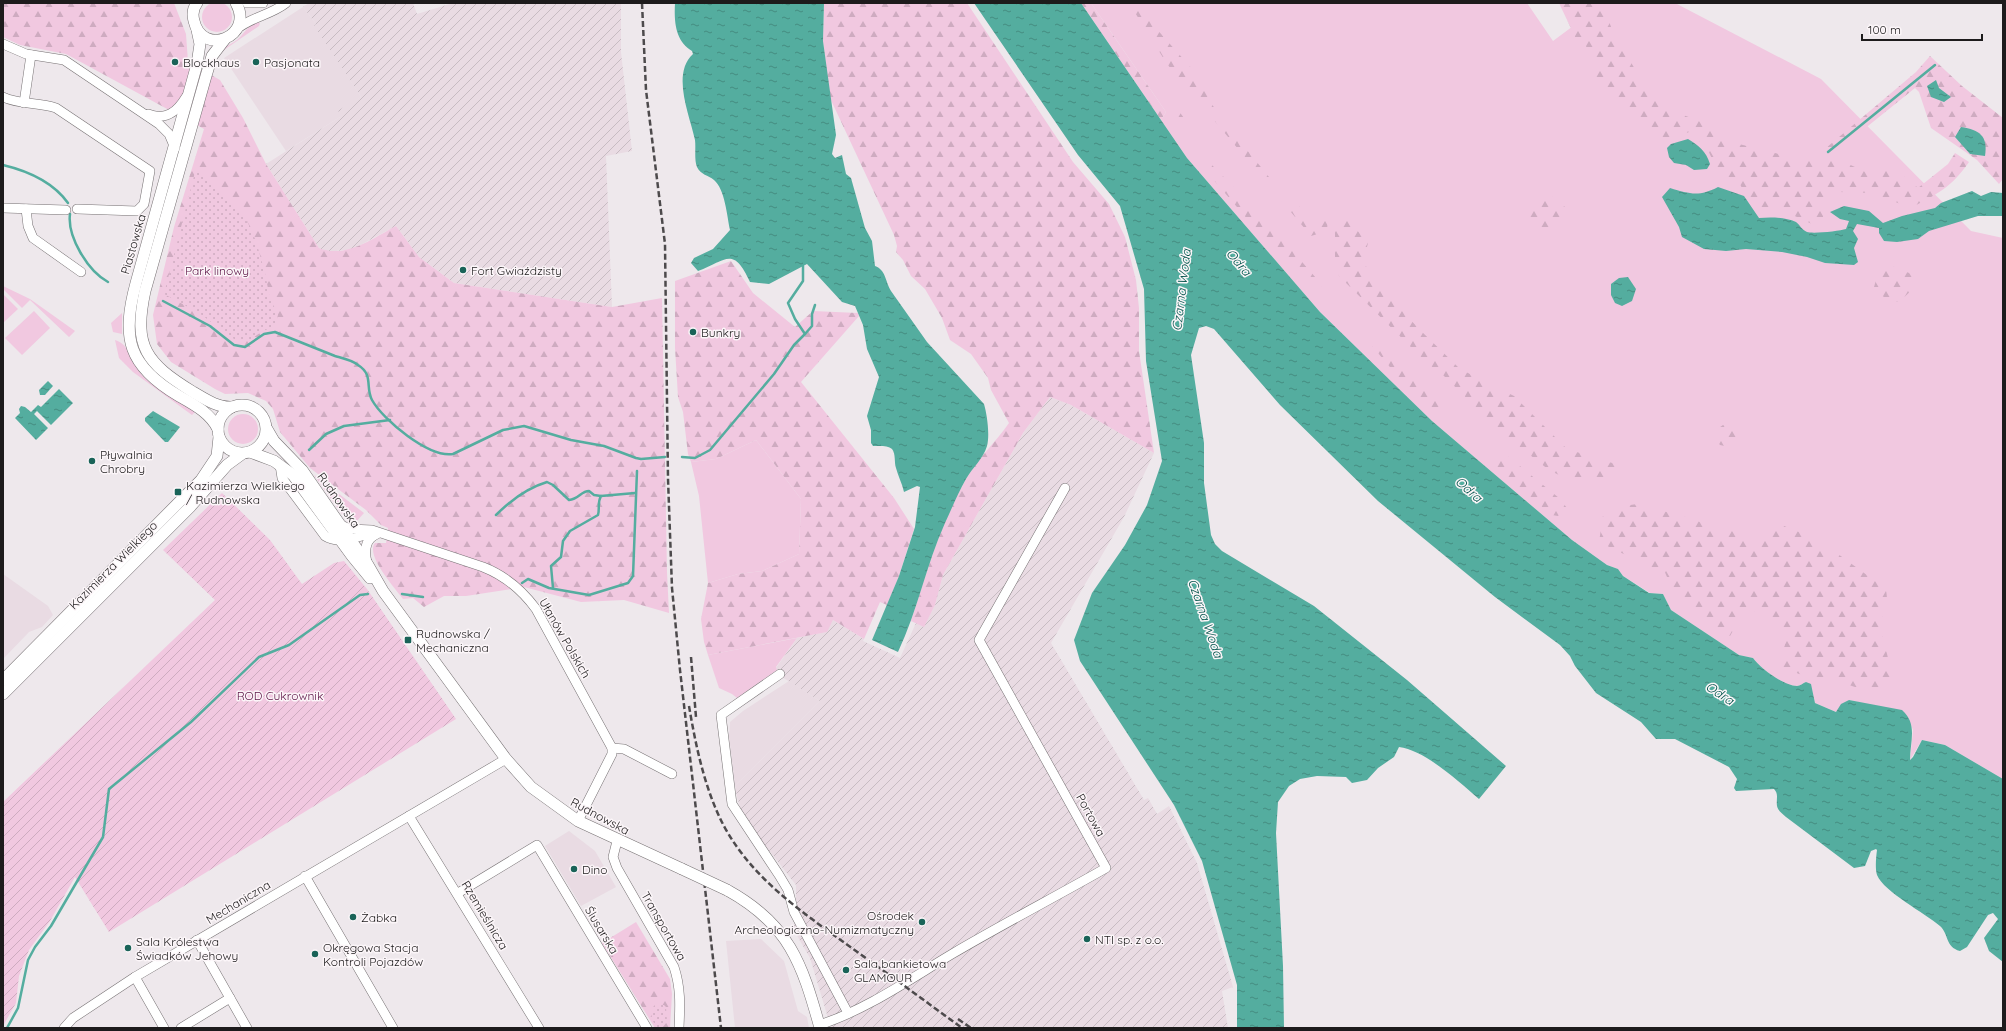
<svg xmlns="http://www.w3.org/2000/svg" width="2006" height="1031" font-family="Quicksand,sans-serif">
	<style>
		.built { fill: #e9dbe3 }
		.industrial { fill: url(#industrial-furrows) }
		.grass { fill: #f1c8e0 }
		.forest { fill: url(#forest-firs) }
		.park { fill: url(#park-dots) }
		.garden { fill: url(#garden-furrows) }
		.water { fill: url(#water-ripples) }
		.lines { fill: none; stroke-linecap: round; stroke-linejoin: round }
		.stream { stroke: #54ad9f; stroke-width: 2.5 }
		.minor-casing { stroke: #767173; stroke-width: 10 }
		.major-casing { stroke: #767173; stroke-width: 12 }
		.minor { stroke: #fff; stroke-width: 9 }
		.major { stroke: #fff; stroke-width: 11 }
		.rail { stroke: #4d4a4c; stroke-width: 2.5; stroke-dasharray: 6 3; stroke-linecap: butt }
		.major-bridge-casing { stroke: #767173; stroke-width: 12; stroke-linecap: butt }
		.major-bridge { stroke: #fff; stroke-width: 11 }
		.poi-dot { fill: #196358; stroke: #fcf6f9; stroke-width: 1.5 }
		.labels { text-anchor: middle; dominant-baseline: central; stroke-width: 3; stroke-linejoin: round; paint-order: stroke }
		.poi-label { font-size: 12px; fill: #1d1b1c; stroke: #fcf6f9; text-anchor: start }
		.street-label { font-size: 12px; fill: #1d1b1c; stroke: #fcf6f9 }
		.park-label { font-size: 12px; fill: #5e1648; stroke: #fcf6f9 }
		.water-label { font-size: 13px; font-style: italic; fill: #05564d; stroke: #fcf6f9 }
	</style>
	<defs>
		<pattern id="industrial-furrows" width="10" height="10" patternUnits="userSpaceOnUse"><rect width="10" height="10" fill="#e9dbe3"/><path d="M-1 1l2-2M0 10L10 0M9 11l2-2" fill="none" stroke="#c7bbc2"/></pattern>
		<pattern id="forest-firs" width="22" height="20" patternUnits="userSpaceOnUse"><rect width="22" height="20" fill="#f1c8e0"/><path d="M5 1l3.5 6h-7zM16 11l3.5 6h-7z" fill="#ceabc0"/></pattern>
		<pattern id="park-dots" width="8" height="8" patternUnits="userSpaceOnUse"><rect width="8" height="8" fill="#f1c8e0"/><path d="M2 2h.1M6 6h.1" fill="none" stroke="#ceabc0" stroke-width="1.8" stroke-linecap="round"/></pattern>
		<pattern id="garden-furrows" width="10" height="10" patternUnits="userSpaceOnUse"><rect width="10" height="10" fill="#f1c8e0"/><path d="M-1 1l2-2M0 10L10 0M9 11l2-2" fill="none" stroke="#ceabc0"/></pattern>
		<pattern id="water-ripples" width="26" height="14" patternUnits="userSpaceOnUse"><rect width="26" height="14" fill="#54ad9f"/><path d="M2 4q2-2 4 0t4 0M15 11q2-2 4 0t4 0" fill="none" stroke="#458c81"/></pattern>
	</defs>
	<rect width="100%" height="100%" fill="#eee8ec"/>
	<!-- built -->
	<g class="built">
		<path d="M303,7l13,17 -1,2 46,71 -18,12 -3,8 -54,34 -62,-93z"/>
		<path d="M3,574l45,32 5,9 -11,12 -13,5 -26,27z"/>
		<path d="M789,681l31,20 -85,85 -6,-49 1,-15 13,-11z"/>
		<path d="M569,831l26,20 21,36 -35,19 -36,-60z"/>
		<path d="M761,939l23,22 14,50 9,6 2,11h-74l-9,-87z"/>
	</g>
	<!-- industrial -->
	<g class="industrial">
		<path d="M309,3h104l4,11 36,-11h168v49l11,99 -26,5 6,151 -158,-24 -35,-26 -23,-31 -43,23 -25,3 -9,-4 -53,-84 74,-47 -2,-4 1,-3 22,-13 -47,-71 2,-2 -13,-17z"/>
		<path d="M1050,397l21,8 83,48 -30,64 -73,126 93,157 4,-2 9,16 12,-8 28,57 36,124 -11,4 6,37h-397l-21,-70 -18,-31 8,-9 -4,-17v-16l-38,-49 -17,-26 -4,-13 -2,-11 85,-85 -38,-24 -6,-9 21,-30 29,-6 7,-12 31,19 -1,2 37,17 16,-35 8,3 11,-21 8,-30 80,-142z"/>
	</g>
	<!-- grass -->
	<g class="grass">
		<circle cx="217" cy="17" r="15"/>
		<path d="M1091,3h436l26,38 51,-38h71l146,76 150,152 32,7v541l-58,-34 -23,-5 -12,20 3,-30 -2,-5 -40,-20 -22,-5 -13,12 -21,-9 -3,-14 -6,-7c-3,1 -6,4 -9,4 -13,0 -37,-18 -44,-28l-14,-3 -68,-45 -8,-16 -13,-1 -27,-17 -5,-7 -11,-4 -35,-25 -140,-119 -112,-109 -133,-154 -26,-38 5,-8z"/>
		<path d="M257,22l3,1 -1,3 -38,26c5,-6 10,-8 16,-12 8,-7 10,-14 20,-18z"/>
		<path d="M3,286l27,13 45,32 -6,6 -39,-37 -8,8 -19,-19z"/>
		<path d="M3,294l15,15 -15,14z"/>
		<path d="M34,311l16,17 -28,27 -17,-17z"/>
		<path d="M122,313v21l-9,-2 -2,-9z"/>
		<path d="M115,340c15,4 17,24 27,35 15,16 36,25 54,36l-4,4 -59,-43 -14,-14z"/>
		<circle cx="243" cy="429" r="15"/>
		<path d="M756,440l45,59 -2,55 -37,17 -24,3 -30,9 -9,-87 -8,-34 25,-3z"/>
		<path d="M314,475l50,38 -9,10 -10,-5z"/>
		<path d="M797,638l-21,29 1,3 -40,28 -5,-4 -13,-6 -11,-33z"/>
	</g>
	<!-- forest -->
	<g class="forest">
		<path d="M3,3h171l12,31 2,28 32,18 23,38 23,46 53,84c27,11 54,-10 77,-22l23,31 35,26 158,24 50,-9 5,274 2,41 -45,-13 -43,2 -57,-15 -58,9h-22l-20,11 -11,-9 -10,1c-8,-11 -38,-44 -28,-56h11l2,-15 -7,-3 -15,-15 -56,-42 -30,-36 -7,-23 -7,-8 -18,-8 -23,1 -10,-5 -44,-27 -14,-18 -4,-29 21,-88 30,-98 -138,-75 -46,-9 -17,-8z"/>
		<path d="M824,3h143l106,159 36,42 16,33 11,43 3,28v43l15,102 -83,-48 -21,-8 -27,36 -80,142 -8,30 -11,22 -13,-6c16,-49 29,-97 55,-142 11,-20 30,-37 43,-56l-18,-33 -3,-12 -17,-24 -21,-14 -8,-22 -17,-29 -14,-13 -8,-16 -7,-8 1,-6 -3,-11 -64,-137 -7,-57z"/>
		<path d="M1081,3h10l75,109 -5,8z"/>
		<path d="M1129,3h12l13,23 47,53 8,21 13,19 64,79 11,5 11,15 20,-1 -1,14 -16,5 -144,-172z"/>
		<path d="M1559,3h43l11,29 29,49 23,27 34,13 40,23 68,17 24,-5 37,17 24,-3 15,8 11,10 30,-24 7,-11 14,9c-18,26 -31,31 -58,46l-39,-15 -33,-1 -11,11 -5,14 -11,7 -28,-13 -23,-3 -16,-15 -7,-12 -18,-5 -13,-28 -18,-16 -22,9 -24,-22 -39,-29 -10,-17v-18l-13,-14 -5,-2z"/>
		<path d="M1930,56l32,30 41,32v61l-4,5 -22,-24 -46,-32 -12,-36 -4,-4 -78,63 -11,-3 90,-76z"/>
		<path d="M1178,110l6,8 -4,10 -8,-7 -2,-6z"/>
		<path d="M1208,161l55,56 53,61 6,10 -8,3 -41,-42 -73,-85z"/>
		<path d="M1550,195l15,12 -7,22 -13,8c-13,-6 -19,-13 -21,-27z"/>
		<path d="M1347,218l21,25 -5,19 18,26 38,41 41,40 54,27 53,53 55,17 -9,11 -42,4 -22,-11 -48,-38 -57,-56 -17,-13 -88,-87 -4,-15v-35z"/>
		<path d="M731,261l22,32 42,34 18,-16 45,2 1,3 -58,66 93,116 20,31 -15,47 -12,29 -7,-3 -16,37 -31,-19 -6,12 -119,23 -4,-13 -3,-23 7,-36 30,-9 24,-3 37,-17 2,-55 -45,-59 -40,19 -25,3 -3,-8 -5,-42 -5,-15 -3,-49v-67z"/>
		<path d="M1892,266l22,9v13l-15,14c-12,-1 -18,-6 -25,-15l3,-10z"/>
		<path d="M1377,342l65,63 -8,10 -22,-22 -40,-47z"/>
		<path d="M1723,425h14l10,10 -13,13 -14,-3 -4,-5v-10z"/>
		<path d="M1499,449l60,49 8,10 -9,8 -6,-1 -54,-44 -6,-11z"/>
		<path d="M1637,504l56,15 21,9 18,3 23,10 29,-15 28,11 13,12 13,5 48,35 1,9 -7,28 13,52 -11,18 -45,-15 -38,-7 -20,-9 9,-31 -41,-28 -17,30 -29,-16 -28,-29 -9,-21h-21l-11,-12 -33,-16 5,-33z"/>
		<path d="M636,922l34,57 2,15 -2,34h-15l-53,-85z"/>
	</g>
	<!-- park -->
	<g class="park">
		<path d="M196,168l44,45 8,10 8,18 9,32 5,26 8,15 -3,15c-17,-3 -22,19 -41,10l-35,-26 -35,-19z"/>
		<path d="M655,1005h9l2,2 1,15 -5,6 -5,-1 -5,-7 -1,-11z"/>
	</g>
	<!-- garden -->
	<path class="garden" d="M222,493l48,47 32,44 32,-21 10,-2 23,28 89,130 -347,213 -34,-55 -25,44 -21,29 -10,26 -3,27 -13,23v-224l212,-202 -52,-50z"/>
	<!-- water -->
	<g class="water">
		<path d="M675,3h149l-1,38 13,94 -4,19 3,4 7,-3 4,19 5,4 14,50 7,13 3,25c11,4 10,15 16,25l36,51 57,62c3,10 6,31 3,42 -4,13 -14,21 -21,33 -8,14 -14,29 -21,44 -19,42 -27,87 -47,129l-26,-12 27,-64 16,-49 5,-40 -3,-1 -13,6c-2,-9 -6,-16 -8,-24 -2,-6 0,-14 -4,-19 -4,-4 -14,-3 -19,-3l-2,-3v-13l-4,-14 12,-39 -12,-28 -4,-24 -8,-19 -13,-4 -35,-38 -38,20 -19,-2c-17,-37 -24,-21 -52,-11l-7,-8 3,-5 19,-9 17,-19c-3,-14 -5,-41 -16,-50 -6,-5 -13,-5 -17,-13 -3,-7 -1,-19 -2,-27 -5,-24 -24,-66 -2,-86l-1,-3c-17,-10 -18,-30 -17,-48z"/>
		<path d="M974,3h107l106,155 133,154 112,109 140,119 35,25 11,4 5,7 26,17 14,1 8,16 68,45 14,3c7,10 31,28 44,28 3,0 6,-3 9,-4l5,2 4,19 21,9 5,-8 8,-4 53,10c16,14 8,31 8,50l3,-3 9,-17 23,5 58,34v183l-14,-11 -5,-13 14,-19 -5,-6 -5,2 -21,32 -7,4c-15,-4 -11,-17 -20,-25 -15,-13 -56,-34 -63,-51 -2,-7 -1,-17 0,-25l-1,-1 -5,2 -6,15 -11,2 -68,-51c-3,-3 -8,-6 -9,-11 -1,-7 2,-12 -3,-17l-38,2 -2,-3 3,-9 -8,-12 -54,-28h-19l-15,-17 -45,-29 -21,-27 -5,-10 -10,-11 -65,-48 -117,-96 -98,-96 -66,-76 -8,-3 -7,2 -8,27 13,88v40l7,52 4,9 7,7 92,55 93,74 99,86 -27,33c-20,-17 -54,-49 -80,-52l-5,10 -16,11 -11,12 -15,3 -6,-6 -29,-1 -17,3 -11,7 -11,16 -2,31 7,133 1,62h-47v-43l-35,-124 -28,-56 -94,-144 -6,-21 18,-47 33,-48 22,-40 15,-44 -16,-100 -2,-72 -24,-83 -42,-51z"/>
		<path d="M1936,80l3,8 12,9 -7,5 -13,-5 -4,-11z"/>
		<path d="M1961,127c19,3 27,9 24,29l-15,-2 -15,-17z"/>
		<path d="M1688,139c11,7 18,12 22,25l-3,5 -13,1 -8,-5 -12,-2 -5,-6 -2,-9 4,-4z"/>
		<path d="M1718,187l26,9 15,22c11,-1 26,-1 37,4 4,3 6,8 11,10 6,2 33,-1 39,-3l3,-8 -9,-2 -10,-7 14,-6 25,5 14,12 19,-7 33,-8 6,-5 31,-12 9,5 10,-4 12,1v23h-25l-49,15 -11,8 -21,3 -13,-1 -5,-8v-5l-22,-4 -4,7 5,8 -4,9 4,14 -4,3 -29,-2 -18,-6 -25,-5 -36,-3 -20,2 -22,-2 -22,-12 -3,-10 -17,-30 8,-9c20,6 29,9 48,-1z"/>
		<path d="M1628,277l8,12 -4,12 -10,5 -7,-3 -4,-8v-11l8,-6z"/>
		<path d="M48,381l5,5 -8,9h-5l-1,-5z"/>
		<path d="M59,389l14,14 -22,22 -14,-14 -3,3 14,14 -12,12 -21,-22 5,-5 -1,-4 2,-3 4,1 6,5 7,-7 3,2z"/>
		<path d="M153,411l27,16 -12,15h-3l-20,-21v-3z"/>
	</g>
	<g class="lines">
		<!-- stream -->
		<g class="stream">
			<path d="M1828,152l107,-87"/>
			<path d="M3,165c25,6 50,17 65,38"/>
			<path d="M70,214c-3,23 18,57 38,68"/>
			<path d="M163,301l47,25 24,19 11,2 19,-13 11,-2c20,8 40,16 60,24 7,2 17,4 23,9 16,10 7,22 14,35 11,20 57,58 81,54l50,-24 21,-4 47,14 33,6 32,12 5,1 24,-2"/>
			<path d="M805,334l7,-8v-12l3,-9"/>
			<path d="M309,450l17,-16 18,-8 46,-6"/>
			<path d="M682,457l13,1 15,-8 64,-76 20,-29 11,-11 -10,-15 -7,-16 15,-22v-15"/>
			<path d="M496,515c15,-15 31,-27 51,-33l6,3 16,15c10,-1 12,-9 20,-9l5,4 7,1"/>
			<path d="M522,583l6,-4 21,9 40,7 39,-12 5,-7 4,-105"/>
			<path d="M553,588l-2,-22 10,-9 2,-16 7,-10 28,-16c2,-7 -1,-12 3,-19l34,-3"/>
			<path d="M402,594l21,3"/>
			<path d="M7,1028l11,-20 10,-48 7,-13 16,-21 52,-89 6,-48 82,-67 68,-65 30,-12 71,-50 8,-1"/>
		</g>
		<!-- minor casing -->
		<g class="minor-casing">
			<g id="minor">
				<path d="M247,3h16"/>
				<path d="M237,29c14,-12 34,-14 49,-26"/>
				<path d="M3,44l23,10 38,6 95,64 10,10 6,14"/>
				<path d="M3,97c17,8 35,5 53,11l94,63 -6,33 -7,7 -60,-2"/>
				<path d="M24,103l7,-48"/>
				<path d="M148,114c18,7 29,-2 38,-17"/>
				<path d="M3,208l63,2"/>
				<path d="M26,209l2,17 5,12 48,34"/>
				<path d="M280,465l2,13 43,58c15,10 37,-2 53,-3"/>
				<path d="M339,524l11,5 22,1 111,37c23,9 39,23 53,42l76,139v6l-34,67"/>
				<path d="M367,562c-3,-12 -2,-23 10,-28"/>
				<path d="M780,674l-59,41 11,89 47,71 9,15 6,22 54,101"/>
				<path d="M612,748l12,1 48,25"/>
				<path d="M409,816l130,212"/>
				<path d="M617,841l-4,16 4,11 57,99c7,21 6,39 5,61"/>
				<path d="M305,876l88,152"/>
				<path d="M458,893l79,-48 110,183"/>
				<path d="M197,940l50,88"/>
				<path d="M135,977l29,51"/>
				<path d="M819,1025c47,-15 91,-46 133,-71 51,-30 103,-57 154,-86l-127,-228 86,-152"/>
				<path d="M64,1028l9,-10 62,-41 371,-218"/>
				<path d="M181,1028l49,-30"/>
			</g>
		</g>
		<!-- major casing -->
		<g class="major-casing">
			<g id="major">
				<path d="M197,3c-4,5 -5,11 -3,18 8,36 61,16 42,-18"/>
				<path d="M197,30l3,14 -3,20 -61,219c-15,55 -8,83 43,113 16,9 31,17 39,33"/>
				<path d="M225,39l-13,17 -6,20 -61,215c-12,56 1,72 48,101 12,7 25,16 39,15"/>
				<circle cx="242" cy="429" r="24"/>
				<path d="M267,429l7,12 28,29 66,95 15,26 123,168 25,28 47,34 104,48"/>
				<path d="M250,452l24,9 19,14 59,81 18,22"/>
				<path d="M3,680l198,-200 16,-24 2,-19"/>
				<path d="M3,694l187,-187 37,-42 15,-11"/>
				<path d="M727,890c62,34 75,73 93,138"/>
			</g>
		</g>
		<!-- minor -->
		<use href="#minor" class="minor"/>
		<!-- major -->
		<use href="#major" class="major"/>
		<!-- rail -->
		<g class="rail">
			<path d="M642,3l4,87 19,154 3,235 4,109 8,82 41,358"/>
			<path d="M691,657l5,60"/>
			<path d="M689,706c7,41 16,85 36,122 29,52 77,84 124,118 38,27 76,55 113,82"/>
			<path d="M958,1019l13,9"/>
		</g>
		<!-- major-bridge casing -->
		<g class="major-bridge-casing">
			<path id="major-bridge" d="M682,869l45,21"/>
		</g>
		<!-- major-bridge -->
		<use href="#major-bridge" class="major-bridge"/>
	</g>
	<!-- markers -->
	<g class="poi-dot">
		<circle cx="175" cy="62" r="4"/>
		<circle cx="256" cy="62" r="4"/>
		<circle cx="463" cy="270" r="4"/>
		<circle cx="693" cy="332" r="4"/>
		<circle cx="92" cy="461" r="4"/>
		<rect x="174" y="488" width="8" height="8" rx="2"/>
		<rect x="404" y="636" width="8" height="8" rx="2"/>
		<circle cx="574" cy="869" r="4"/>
		<circle cx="353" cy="917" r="4"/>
		<circle cx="922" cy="922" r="4"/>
		<circle cx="1087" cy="939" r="4"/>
		<circle cx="128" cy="948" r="4"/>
		<circle cx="315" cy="954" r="4"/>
		<circle cx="846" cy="970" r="4"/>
	</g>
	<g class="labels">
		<!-- poi labels -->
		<g class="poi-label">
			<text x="183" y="62">Blockhaus</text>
			<text x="264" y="62">Pasjonata</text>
			<text x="471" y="270">Fort Gwiaździsty</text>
			<text x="701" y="332">Bunkry</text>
			<text x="100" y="454">Pływalnia<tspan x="100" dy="14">Chrobry</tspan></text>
			<text x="186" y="485">Kazimierza Wielkiego<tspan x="186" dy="14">/ Rudnowska</tspan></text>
			<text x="416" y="633">Rudnowska /<tspan x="416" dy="14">Mechaniczna</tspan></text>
			<text x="582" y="869">Dino</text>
			<text x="914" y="915" text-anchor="end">Ośrodek<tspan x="914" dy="14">Archeologiczno-Numizmatyczny</tspan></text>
			<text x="361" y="917">Żabka</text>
			<text x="1095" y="939">NTI sp. z o.o.</text>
			<text x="136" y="941">Sala Królestwa<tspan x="136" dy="14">Świadków Jehowy</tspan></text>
			<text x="323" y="947">Okręgowa Stacja<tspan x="323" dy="14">Kontroli Pojazdów</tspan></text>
			<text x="854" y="963">Sala bankietowa<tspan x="854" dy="14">GLAMOUR</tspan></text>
		</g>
		<!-- street labels -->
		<g class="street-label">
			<text transform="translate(133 244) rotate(-74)">Piastowska</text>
			<text transform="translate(339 500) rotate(55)">Rudnowska</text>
			<text transform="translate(113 565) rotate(-45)">Kazimierza Wielkiego</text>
			<text transform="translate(565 638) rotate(60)">Ułanów Polskich</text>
			<text transform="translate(1091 815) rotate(61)">Portowa</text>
			<text transform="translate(600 816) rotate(28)">Rudnowska</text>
			<text transform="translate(238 902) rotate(-31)">Mechaniczna</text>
			<text transform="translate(485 915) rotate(59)">Rzemieślnicza</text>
			<text transform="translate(664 926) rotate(60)">Transportowa</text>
			<text transform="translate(602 930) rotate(59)">Ślusarska</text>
		</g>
		<!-- park labels -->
		<g class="park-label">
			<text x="217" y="270">Park linowy</text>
			<text x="280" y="695">ROD Cukrownik</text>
		</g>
		<!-- water labels -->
		<g class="water-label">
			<text transform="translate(1239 262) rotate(49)">Odra</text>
			<text transform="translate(1181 290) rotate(-83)">Czarna Woda</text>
			<text transform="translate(1469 489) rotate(41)">Odra</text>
			<text transform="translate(1206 618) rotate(71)">Czarna Woda</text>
			<text transform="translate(1720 693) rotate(33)">Odra</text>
		</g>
	</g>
	<!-- border -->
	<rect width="2006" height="1031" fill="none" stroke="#1d1b1c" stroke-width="8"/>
	<!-- scale -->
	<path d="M1862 34v6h120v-6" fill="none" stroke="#1d1b1c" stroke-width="2"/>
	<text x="1868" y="34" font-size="12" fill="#1d1b1c" stroke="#fcf6f9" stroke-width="3" paint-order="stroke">100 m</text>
</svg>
